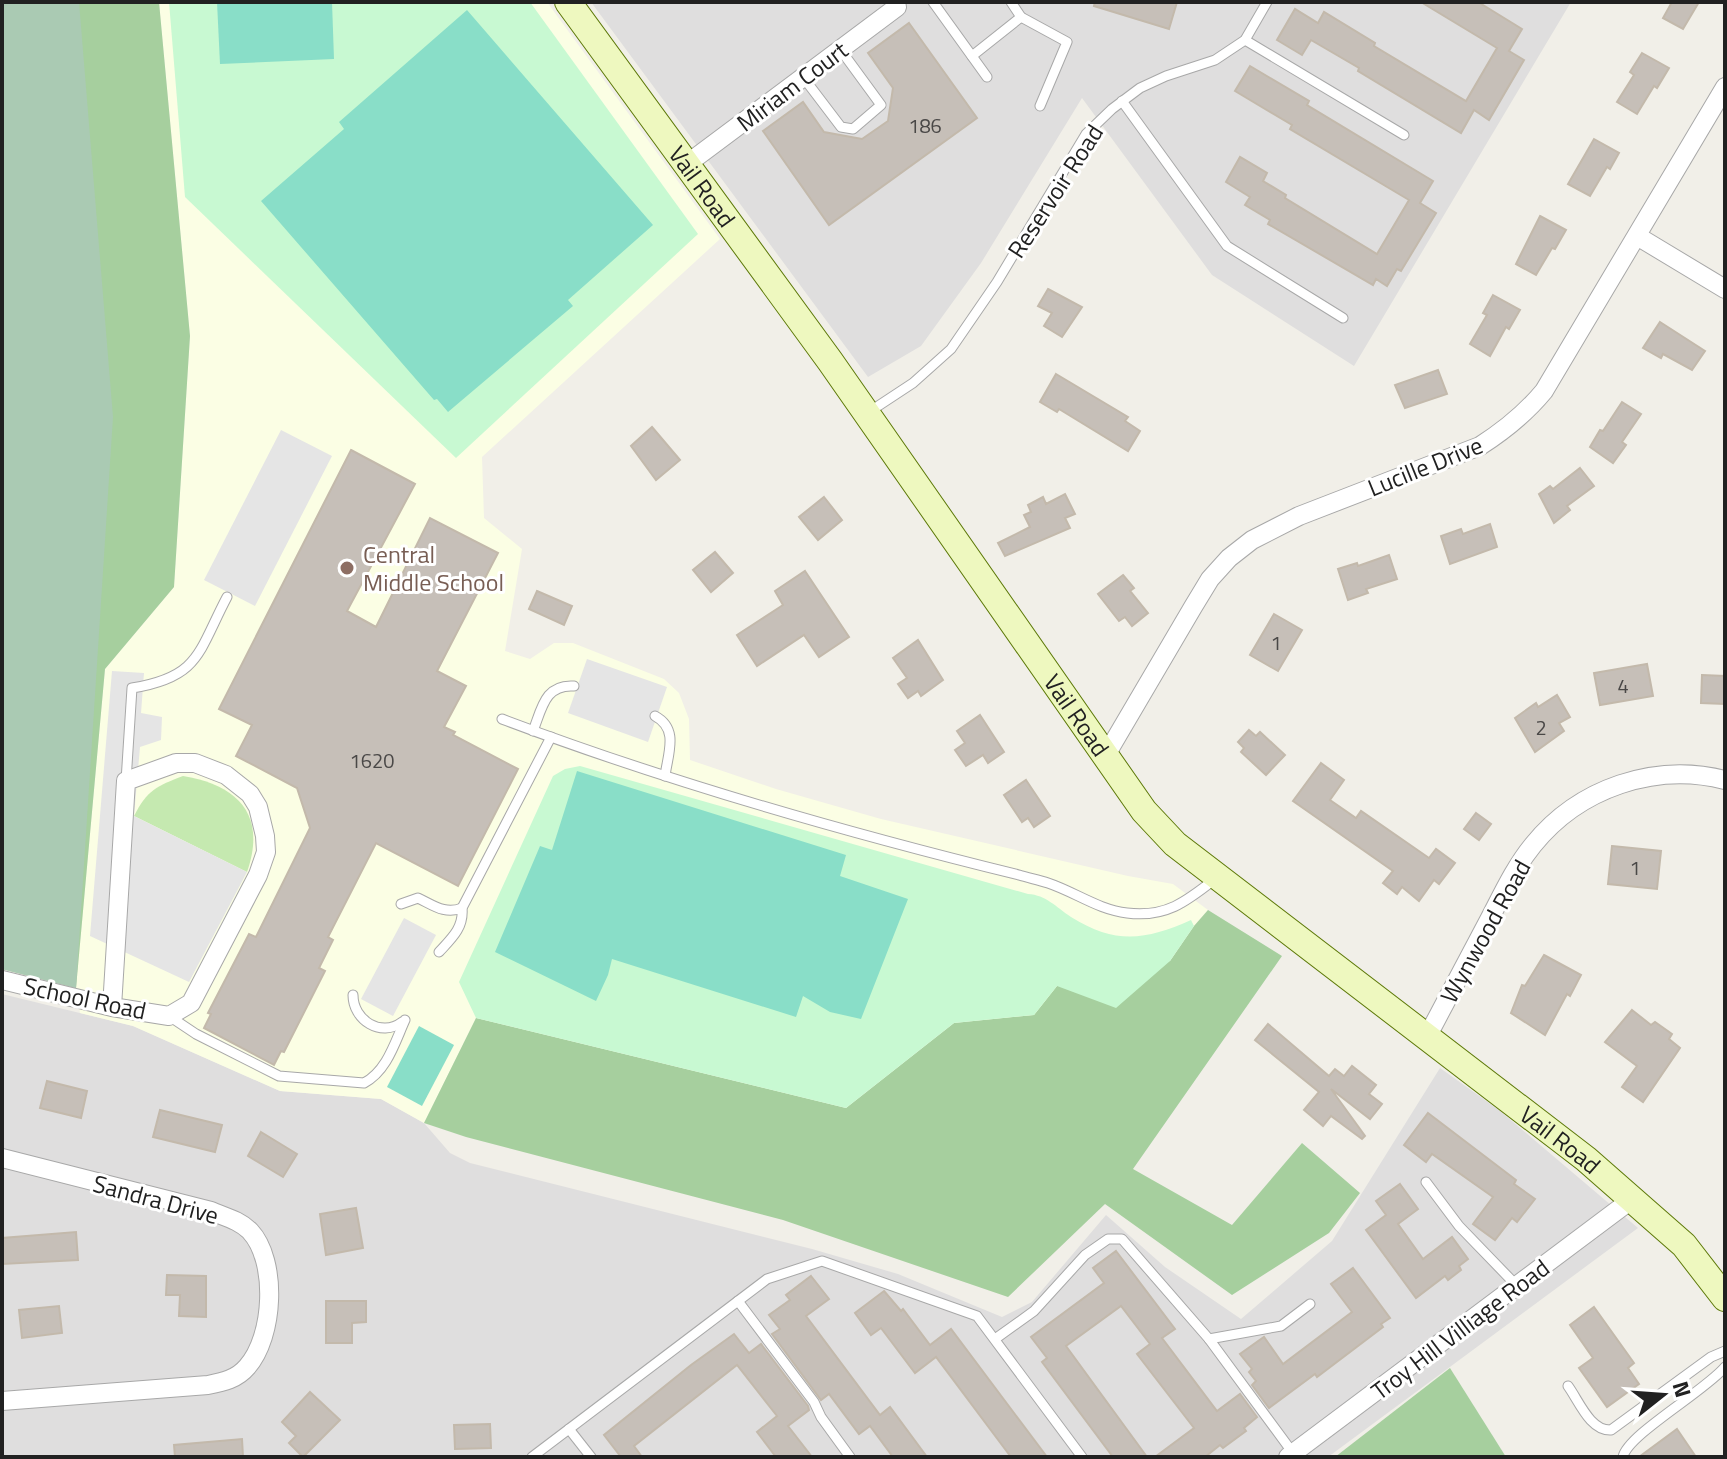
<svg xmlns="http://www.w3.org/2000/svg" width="1727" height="1459" font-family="'Titillium Web',sans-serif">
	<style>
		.residential { fill: #dfdede }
		.education { fill: #fbfee4 }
		.grass { fill: #c5e9b0 }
		.forest { fill: #a6cf9e }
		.cemetery { fill: #aacab3 }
		.park { fill: #c8f9d2 }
		.pitch { fill: #89dec8 }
		.parking { fill: #e5e5e5 }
		.building { fill: #c6bfb8; stroke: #c3b9ab; stroke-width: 2 }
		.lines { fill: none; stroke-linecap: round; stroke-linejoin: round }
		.lane-casing { stroke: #a8a8a8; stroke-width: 11 }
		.street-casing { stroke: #a8a8a8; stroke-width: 20 }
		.secondary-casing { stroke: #5d7908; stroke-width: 28 }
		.lane { stroke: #fff; stroke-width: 9 }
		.street { stroke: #fff; stroke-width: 18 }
		.secondary { stroke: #eef8bf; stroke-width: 26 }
		.education-dot { fill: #8d6e63; stroke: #fff; stroke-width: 3 }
		.labels { text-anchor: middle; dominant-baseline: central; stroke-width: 6; stroke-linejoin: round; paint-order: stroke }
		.number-label { font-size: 20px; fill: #4a4847 }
		.street-label { font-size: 24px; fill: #212121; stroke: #fff }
		.education-label { font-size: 24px; fill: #785e54; stroke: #fff; text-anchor: start }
	</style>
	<rect width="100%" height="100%" fill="#f1efe8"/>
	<!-- residential -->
	<g class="residential">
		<path d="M591,2h980l-217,364 -142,-91 -130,-177 -101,165 -60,83 -53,31z"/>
		<path d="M2,994l131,32 147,65 101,8 43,24 26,30 20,10 342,86 86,25 104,43 30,-15 74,-87 59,52 76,52 91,-78 108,-173 59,42 139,118 -310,229h-1326z"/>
	</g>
	<!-- education -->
	<path class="education" d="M159,2h388l173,237 -238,218 2,61 38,31 -17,102 25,8 24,-16h19l91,36 15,14 10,26 1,41 86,29 105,30 247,57 45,8 35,26 -14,16 -24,35 -54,47 -162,15 -108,85 -370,-90 -52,105 -43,-24 -101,-8 -147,-65 -53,-13 -4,-25 29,-319 69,-82 16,-251z"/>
	<!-- grass -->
	<path class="grass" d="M183,776c55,9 84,39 64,96l-113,-56c13,-26 23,-30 49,-40z"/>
	<!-- forest -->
	<g class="forest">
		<path d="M2,2h157l31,334 -16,251 -69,82 -29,319 -74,-19z"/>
		<path d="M1208,910l74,46 -149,213 99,56 70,-82 58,50 -31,40 -97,62 -127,-91 -97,93 -225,-77 -317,-83 -42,-14 52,-105 370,90 108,-85 80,-8 23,-29 113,-25 24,-35z"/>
		<path d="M1450,1368l56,89h-171z"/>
	</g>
	<!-- cemetery -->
	<path class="cemetery" d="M2,2h77l34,415 -37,571 -74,-19z"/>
	<!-- park -->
	<g class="park">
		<path d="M169,2h361l168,232 -242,224 -271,-261z"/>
		<path d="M580,766l448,128c18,1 28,13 43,23 45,28 75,23 120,3l3,6 -24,35 -54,47 -59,-22 -23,29 -80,8 -108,85 -370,-90 -17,-36 94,-206 12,-7z"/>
	</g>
	<!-- pitch -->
	<g class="pitch">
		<path d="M217,2h115l2,57 -114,5z"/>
		<path d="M467,10l186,215 -85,75 5,6 -125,106 -11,-13 -3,1 -173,-199 83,-72 -5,-7z"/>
		<path d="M577,771l269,84 -6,21 68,23 -47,120 -31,-7 -27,-16 -7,21 -184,-58 -4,16 -12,26 -101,-49 45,-106 12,4z"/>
		<path d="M419,1026l35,19 -32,61 -35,-19z"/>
	</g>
	<!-- parking -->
	<g class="parking">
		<path d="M281,430l51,26 -77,150 -51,-26z"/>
		<path d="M587,659l80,28 -19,55 -80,-29z"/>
		<path d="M112,671l32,2 -3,40 21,4 -1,23 -21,7 -6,69 113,56 -58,110 -99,-46z"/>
		<path d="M404,918l32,17 -43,81 -32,-17z"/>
	</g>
	<!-- building -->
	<g class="building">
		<path d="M1095,2h82l-8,27 -75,-23z"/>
		<path d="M1421,2h57l44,27 -13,22 15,9 -35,60 -15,-10 -13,23 -103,-62 1,-3 -48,-28 -9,15 -25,-15 18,-31 23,14 6,-11 51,31 -1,3 92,55 31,-53z"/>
		<path d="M1672,2h27l-16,27 -20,-11z"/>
		<path d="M909,23l68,95 -148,107 -66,-94 40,-29 21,30 38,7 26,-18 5,-33 -25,-35z"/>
		<path d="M1642,53l27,15 -12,20 -3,-2 -17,28 -20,-12 17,-27 -4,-3z"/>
		<path d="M1250,66l59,35 -2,4 126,76 -13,22 16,10 -35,58 -4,-2 -10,17 -11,-7 -3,6 -105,-61 2,-4 -25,-15 5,-8 -24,-15 14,-25 27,16 -4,8 23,14 -1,3 92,56 32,-54 -119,-71 2,-4 -57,-34z"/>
		<path d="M1594,139l25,14 -9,16 -3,-2 -17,29 -22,-12z"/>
		<path d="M1540,216l26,14 -11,19 -3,-1 -16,27 -20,-11z"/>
		<path d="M1048,289l34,18 -20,30 -18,-11 8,-13 -14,-7z"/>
		<path d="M1493,295l27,15 -11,19 -3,-2 -16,29 -20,-12 17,-29 -4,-2z"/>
		<path d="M1660,322l45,29 -13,19 -29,-16 -2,4 -18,-10z"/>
		<path d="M1438,370l9,24 -42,14 -10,-23z"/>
		<path d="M1056,374l72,43 -3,4 15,10 -12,20 -69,-42 -2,3 -17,-10z"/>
		<path d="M1622,402l19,12 -19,28 4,3 -13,18 -23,-16 10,-17 3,1z"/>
		<path d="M652,427l28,33 -24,20 -25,-34z"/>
		<path d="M351,450l64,34 -68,127 29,16 54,-109 68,35 -61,118 29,15 -22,41 11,5 -2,3 65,34 -60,117 -82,-43 -48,94 5,3 -14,28 6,3 -41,81 -3,-1 -7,14 -70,-37 7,-14 -3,-1 41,-79 7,3 54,-109 -13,-40 -61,-32 16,-31 -33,-16z"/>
		<path d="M1580,468l14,18 -27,20 3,4 -16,13 -15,-29 11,-8 3,3z"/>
		<path d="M1065,494l10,20 -10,4 5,10 -65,28 -7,-13 32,-16 -6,-12 7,-3 -3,-7 15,-8 3,7z"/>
		<path d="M824,497l18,23 -24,20 -19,-23z"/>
		<path d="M1490,524l7,23 -47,17 -9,-28 20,-7 2,5z"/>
		<path d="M715,552l18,21 -22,19 -18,-22z"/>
		<path d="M1389,555l8,24 -31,10 2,4 -20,7 -10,-31 19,-6 1,3z"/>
		<path d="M805,571l44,66 -30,20 -15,-22 -47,31 -20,-31 46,-30 -8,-14z"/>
		<path d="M1123,575l11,13 -4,3 18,22 -16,13 -7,-9 -6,4 -21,-27z"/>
		<path d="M537,591l35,15 -8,19 -35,-16z"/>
		<path d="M1274,614l28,16 -24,41 -28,-16z"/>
		<path d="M918,640l25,40 -22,16 -3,-5 -10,7 -10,-14 9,-6 -14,-20z"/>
		<path d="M1647,664l6,32 -53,9 -6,-32z"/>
		<path d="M1702,675l23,1v28l-24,-1z"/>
		<path d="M1557,695l13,22 -11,6 5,8 -29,21 -20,-34 21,-15 2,4z"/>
		<path d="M980,715l24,37 -16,11 -5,-8 -17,11 -11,-16 10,-7 -8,-12z"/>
		<path d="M1249,730l7,6 4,-4 25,23 -19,20 -25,-23 3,-4 -6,-6z"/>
		<path d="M1321,763l23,17 -14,20 26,18 5,-7 68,47 7,-9 19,14 -16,21 -5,-4 -15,21 -17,-14 -5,7 -14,-11 10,-12 -100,-70z"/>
		<path d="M1026,780l24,36 -16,11 -6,-9 -6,4 -18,-27z"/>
		<path d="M1476,813l15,11 -12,16 -15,-11z"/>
		<path d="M1612,846l49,5 -4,38 -49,-5z"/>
		<path d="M1544,955l37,20 -11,21 -3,-2 -22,41 -34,-22 11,-28 3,1z"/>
		<path d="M1632,1010l19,15 4,-3 17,12 -3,5 11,9 -37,54 -21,-15 15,-21 -32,-24z"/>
		<path d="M1268,1024l61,52 6,-7 9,7 8,-10 24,19 -7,9 13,10 -12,15 -39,-30 34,47 -3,3 -31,-23 -8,10 -19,-16 15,-18 -64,-52z"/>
		<path d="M47,1081l40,10 -6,27 -41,-10z"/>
		<path d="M160,1110l62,15 -7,27 -62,-15z"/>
		<path d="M1428,1113l88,67 -2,4 21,15 -18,23 -5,-4 -17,22 -22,-16 20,-27 -61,-43 -6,8 -22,-17z"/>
		<path d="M261,1132l36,22 -14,23 -35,-21z"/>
		<path d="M1400,1184l18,25 -20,15 25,35 29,-22 16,22 -9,7 2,4 -13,10 -3,-4 -29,22 -50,-68 20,-15 -10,-14z"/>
		<path d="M356,1208l7,40 -37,7 -6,-41z"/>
		<path d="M76,1232l2,28 -76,4v-26z"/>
		<path d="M1116,1251l59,78 -13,9 55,73 23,-17 17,23 -13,11 2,3 -23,17 -3,-3 -15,12h-50l39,-29 -57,-74 13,-10 -29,-38 -55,40 81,111h-34l-71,-95 5,-4 -16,-21 73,-54 -11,-15z"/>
		<path d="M1353,1268l37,50 -9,6 2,3 -66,50 -2,-3 -46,34 -17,-23 4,-4 -7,-9 3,-3 -12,-15 24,-17 19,27 69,-52 -21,-28z"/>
		<path d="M167,1275l39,1v41l-27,-1 1,-21h-14z"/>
		<path d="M811,1276l18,23 -23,17 74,99 10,-8 37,50h-34l-23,-31 -11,8 -30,-40 -8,6 -49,-66 8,-5 -11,-14 21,-15 -4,-5z"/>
		<path d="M884,1291l17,20 2,-2 27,36 21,-16 96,128h-36l-75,-100 -21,16 -34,-45 -10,7 -16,-22z"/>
		<path d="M326,1301h40v21l-14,1v20h-26z"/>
		<path d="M59,1306l3,27 -40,5 -3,-28z"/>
		<path d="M1594,1307l40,56 -6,5 11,16 -32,23 -28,-39 14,-10 -23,-33z"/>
		<path d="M734,1334l15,19 12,-9 47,62 1,4 -21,16 24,31h-36l-19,-25 20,-16 -40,-51 -103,81 8,11h-21l-17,-22 87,-70z"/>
		<path d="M310,1392l30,28 -37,37 -14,-14 7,-7 -14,-14z"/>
		<path d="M490,1424l1,24 -36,1 -1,-24z"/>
		<path d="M1677,1429l19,28h-57z"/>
		<path d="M242,1439l1,18h-68l-1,-12z"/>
	</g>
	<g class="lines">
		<!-- lane casing -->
		<g class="lane-casing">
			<g id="lane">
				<path d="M933,2l54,75"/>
				<path d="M1011,2l10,15 46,25 -27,64"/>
				<path d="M1245,40l159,95"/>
				<path d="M972,56l49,-39"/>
				<path d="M803,77l38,50 12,2 28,-24 -41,-56"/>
				<path d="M1122,101l105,145 116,72"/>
				<path d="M869,412l44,-29 38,-34 46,-67 89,-148 26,-25 28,-21 26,-12 49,-16 30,-20 22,-38"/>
				<path d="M655,716c24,13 13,37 10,60"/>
				<path d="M502,719c169,64 342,113 517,156 10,3 20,5 29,8 27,9 51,27 79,30 39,5 60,-12 88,-34"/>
				<path d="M533,731c9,-23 12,-47 41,-45"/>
				<path d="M126,781l6,-93c68,-11 66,-36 95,-91"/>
				<path d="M401,904l17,-6c15,7 27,17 44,10"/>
				<path d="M439,952c12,-13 25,-24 23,-44l89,-171"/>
				<path d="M353,995c0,25 28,43 49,27"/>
				<path d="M169,1016l27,18 83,42 85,7c23,-12 31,-41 41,-63"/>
				<path d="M1426,1182l33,44 58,60"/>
				<path d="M738,1301l76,101 7,15 29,40"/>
				<path d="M995,1339l39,-28 51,-56 23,-16h14l87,100 84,114"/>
				<path d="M1209,1339l72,-13 29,-22"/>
				<path d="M1568,1386c11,15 22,45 43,44l100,-73 14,-6"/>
				<path d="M569,1429l22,28"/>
				<path d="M532,1457l235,-178 55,-18 155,55 105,141"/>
				<path d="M1623,1457c4,-22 82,-66 102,-90"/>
			</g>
		</g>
		<!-- street casing -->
		<g class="street-casing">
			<g id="street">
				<path d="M687,164l210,-157"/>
				<path d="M1637,236l88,53"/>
				<path d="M1106,755l87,-148 17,-28 19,-21 23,-18 47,-24 181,-70c25,-16 45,-32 64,-55l181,-304"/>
				<path d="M2,980l110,27 57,9 22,-13 67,-128 8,-23 -1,-16 -7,-29 -8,-13 -24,-19 -31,-12h-19l-50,18 -14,226"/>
				<path d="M1427,1037c21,-39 42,-79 63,-119 13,-25 25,-51 43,-73 46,-57 122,-83 192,-65"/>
				<path d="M2,1158l209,53c14,6 28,9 39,20 28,30 24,106 -3,136 -10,12 -24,15 -39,18l-206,16"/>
				<path d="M1288,1457l343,-257"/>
			</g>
		</g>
		<!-- secondary casing -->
		<g class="secondary-casing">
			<g id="secondary">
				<path id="s1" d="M568,2l262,359 314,450 31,33 411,315 98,86 41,53"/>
			</g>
		</g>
		<!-- lane -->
		<use href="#lane" class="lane"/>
		<!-- street -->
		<use href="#street" class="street"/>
		<!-- secondary -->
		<use href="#secondary" class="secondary"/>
	</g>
	<!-- markers -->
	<circle class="education-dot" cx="347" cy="568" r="8"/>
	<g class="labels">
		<!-- number labels -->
		<g class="number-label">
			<text x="925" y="125">186</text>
			<text x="1276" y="642">1</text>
			<text x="1623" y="685">4</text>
			<text x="1541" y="727">2</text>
			<text x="372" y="760">1620</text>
			<text x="1635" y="867">1</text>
		</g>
		<!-- street labels -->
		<g class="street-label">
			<text transform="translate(792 86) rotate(-37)">Miriam Court</text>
			<text stroke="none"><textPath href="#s1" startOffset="228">Vail Road</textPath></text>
			<text transform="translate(1055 191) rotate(-57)">Reservoir Road</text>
			<text transform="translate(1425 466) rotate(-22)">Lucille Drive</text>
			<text stroke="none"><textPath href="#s1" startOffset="876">Vail Road</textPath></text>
			<text transform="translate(1485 931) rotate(-61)">Wynwood Road</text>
			<text transform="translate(85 998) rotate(12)">School Road</text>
			<text stroke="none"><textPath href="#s1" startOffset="1524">Vail Road</textPath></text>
			<text transform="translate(156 1199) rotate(15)">Sandra Drive</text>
			<text transform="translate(1460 1329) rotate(-37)">Troy Hill Villiage Road</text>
		</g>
		<!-- education labels -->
		<g class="education-label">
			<text x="363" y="554">Central<tspan x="363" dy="28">Middle School</tspan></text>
		</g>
	</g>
	<!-- border -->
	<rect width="1727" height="1459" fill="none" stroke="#212121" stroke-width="8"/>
	<!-- north arrow -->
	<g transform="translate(1663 1395) rotate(73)" stroke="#ffffff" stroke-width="6" paint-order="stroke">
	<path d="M0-6L14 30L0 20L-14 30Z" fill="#212121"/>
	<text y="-12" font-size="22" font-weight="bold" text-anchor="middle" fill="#212121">N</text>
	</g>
</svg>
